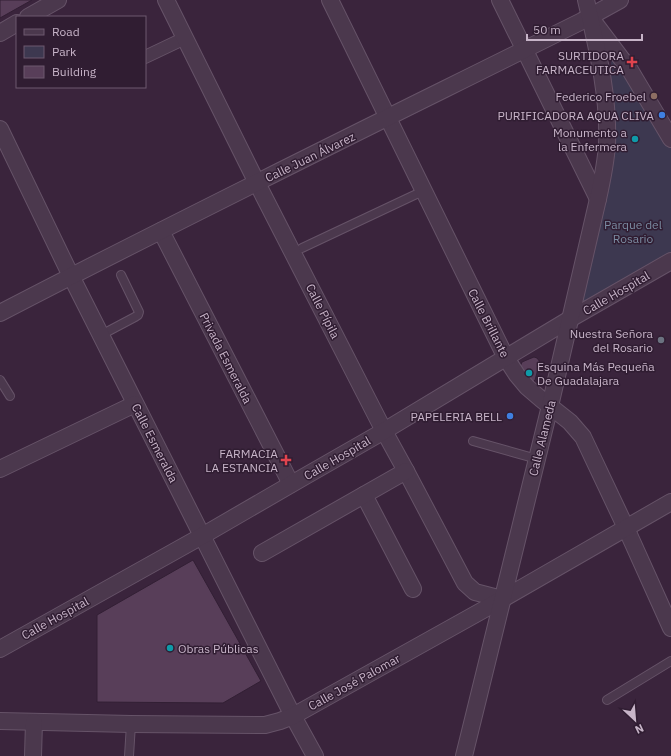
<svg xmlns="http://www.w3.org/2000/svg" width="671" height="756" font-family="'IBM Plex Sans',sans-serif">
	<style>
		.green { fill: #3d3850 }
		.building { fill: #583e59; stroke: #321f34 }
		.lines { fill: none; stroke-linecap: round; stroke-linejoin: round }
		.service-casing { stroke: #665368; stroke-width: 10 }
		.pedestrian-casing { stroke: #665368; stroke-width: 14 }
		.minor-casing { stroke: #665368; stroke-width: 18 }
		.service { stroke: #4b384d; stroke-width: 8 }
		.pedestrian { stroke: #4b384d; stroke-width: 12 }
		.minor { stroke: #4b384d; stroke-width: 16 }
		.health-dot { fill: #e0444e; stroke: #301d32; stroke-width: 1.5 }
		.education-dot { fill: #8d6e63; stroke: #301d32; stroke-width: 1.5 }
		.shop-dot { fill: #3f7fe0; stroke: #301d32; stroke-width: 1.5 }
		.culture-dot { fill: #0f9aa8; stroke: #301d32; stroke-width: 1.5 }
		.worship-dot { fill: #6b7280; stroke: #301d32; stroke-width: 1.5 }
		.labels { text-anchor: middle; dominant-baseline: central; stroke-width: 3; stroke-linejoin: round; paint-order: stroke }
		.poi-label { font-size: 12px; fill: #c7b4c8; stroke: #301d32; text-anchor: end }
		.street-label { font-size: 12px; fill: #c7b4c8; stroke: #301d32 }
		.park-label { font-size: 12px; fill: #7b8ca2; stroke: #301d32 }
	</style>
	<rect width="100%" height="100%" fill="#3a243c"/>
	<!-- green -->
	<path class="green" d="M612,52l59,95v107l-89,50 20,-115z"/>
	<!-- building -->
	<g class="building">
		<path d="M0,0h32l-32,18z"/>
		<path d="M534,357l3,1 3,4 -5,18 -2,2 -14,-13 3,-7 7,-3z"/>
		<path d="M193,560l68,121 -38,22 -126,-1v-87z"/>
	</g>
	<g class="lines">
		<!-- service casing -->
		<g class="service-casing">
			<g id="service">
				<path d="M302,248l121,-57"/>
				<path d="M101,335l34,-18 3,-2 1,-3 -18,-37"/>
				<path d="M0,380l10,16"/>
				<path d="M473,441l64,18"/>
				<path d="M607,700l64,-39"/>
				<path d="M129,756l2,-32"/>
			</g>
		</g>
		<!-- pedestrian casing -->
		<g class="pedestrian-casing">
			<path id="pedestrian" d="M145,57l40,-19"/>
		</g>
		<!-- minor casing -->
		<g class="minor-casing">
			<g id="minor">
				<path d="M166,0l91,183 127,248 22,40 59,112 10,9 27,7"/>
				<path d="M330,0l176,358 11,17 10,12 14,12 29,23 13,15 43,91 45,100"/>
				<path d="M500,0l98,199"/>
				<path d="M28,17l30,-17"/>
				<path d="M593,21l37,49 41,69"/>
				<path d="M0,33l17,-10"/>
				<path d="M0,129l71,147 222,440 22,40"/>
				<path d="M161,231l130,253"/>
				<path d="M0,313c192,-100 387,-195 582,-292l38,-21"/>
				<path d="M0,469l135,-65"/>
				<path d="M364,495l49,94"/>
				<path d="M262,553l144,-82"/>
				<path d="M0,649l202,-113 100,-58 82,-47 186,-112 101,-58"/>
				<path d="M0,721l131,3 134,1 15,-4 13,-5 199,-111 179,-103"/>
				<path d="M33,756l1,-34"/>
				<path d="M464,756l86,-350 48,-207c4,-18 8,-37 9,-55 2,-49 -10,-96 -21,-144"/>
			</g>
		</g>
		<!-- service -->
		<use href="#service" class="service"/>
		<!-- pedestrian -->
		<use href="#pedestrian" class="pedestrian"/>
		<!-- minor -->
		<use href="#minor" class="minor"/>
	</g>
	<!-- markers -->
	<g class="health-dot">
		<path d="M630 56h4v4h4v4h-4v4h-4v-4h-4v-4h4z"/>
		<path d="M284 454h4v4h4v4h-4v4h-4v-4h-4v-4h4z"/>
	</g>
	<circle class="education-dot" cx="654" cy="96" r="4"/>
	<g class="shop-dot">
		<circle cx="662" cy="115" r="4"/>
		<circle cx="510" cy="416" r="4"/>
	</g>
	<g class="culture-dot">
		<circle cx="635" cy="139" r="4"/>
		<circle cx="529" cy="373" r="4"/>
		<circle cx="170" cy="648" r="4"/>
	</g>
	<circle class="worship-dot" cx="661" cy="340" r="4"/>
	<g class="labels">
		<!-- poi labels -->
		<g class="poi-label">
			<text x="624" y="55">SURTIDORA<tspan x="624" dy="14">FARMACEUTICA</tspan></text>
			<text x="646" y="96">Federico Froebel</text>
			<text x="654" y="115">PURIFICADORA AQUA CLIVA</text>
			<text x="627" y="132">Monumento a<tspan x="627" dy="14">la Enfermera</tspan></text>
			<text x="653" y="333">Nuestra Señora<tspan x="653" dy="14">del Rosario</tspan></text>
			<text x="537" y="366" text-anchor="start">Esquina Más Pequeña<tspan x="537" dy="14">De Guadalajara</tspan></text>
			<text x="502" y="416">PAPELERIA BELL</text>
			<text x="278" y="453">FARMACIA<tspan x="278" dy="14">LA ESTANCIA</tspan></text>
			<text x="178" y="648" text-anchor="start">Obras Públicas</text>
		</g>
		<!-- street labels -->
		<g class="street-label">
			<text transform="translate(310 157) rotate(-26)">Calle Juan Álvarez</text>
			<text transform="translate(616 293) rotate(-30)">Calle Hospital</text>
			<text transform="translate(323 311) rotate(63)">Calle Pípila</text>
			<text transform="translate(489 323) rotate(63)">Calle Brillante</text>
			<text transform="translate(226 358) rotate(63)">Privada Esmeralda</text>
			<text transform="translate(542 438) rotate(-76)">Calle Alameda</text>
			<text transform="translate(155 443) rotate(63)">Calle Esmeralda</text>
			<text transform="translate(337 458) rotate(-30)">Calle Hospital</text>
			<text transform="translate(55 618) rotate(-29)">Calle Hospital</text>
			<text transform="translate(354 682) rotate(-29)">Calle José Palomar</text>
		</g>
		<!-- park labels -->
		<g class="park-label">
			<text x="633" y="224">Parque del<tspan x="633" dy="14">Rosario</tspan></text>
		</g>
	</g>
	<!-- legend -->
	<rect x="16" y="16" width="130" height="72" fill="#301d32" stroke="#6c596e"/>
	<rect x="24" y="29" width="20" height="6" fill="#4b384d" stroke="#6c596e"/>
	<text x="52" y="36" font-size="12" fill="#c7b4c8">Road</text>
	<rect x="24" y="46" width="20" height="12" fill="#3d3850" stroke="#6c596e"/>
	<text x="52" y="56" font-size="12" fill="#c7b4c8">Park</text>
	<rect x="24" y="66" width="20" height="12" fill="#583e59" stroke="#6c596e"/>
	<text x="52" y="76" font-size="12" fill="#c7b4c8">Building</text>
	<!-- north arrow -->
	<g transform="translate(635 720) rotate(154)" stroke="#301d32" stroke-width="3" paint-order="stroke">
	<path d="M0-3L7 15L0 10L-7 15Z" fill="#c7b4c8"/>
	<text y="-6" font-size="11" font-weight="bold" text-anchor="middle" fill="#c7b4c8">N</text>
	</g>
	<!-- scale -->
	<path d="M527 34v6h115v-6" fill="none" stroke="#c7b4c8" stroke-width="2"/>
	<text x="533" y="34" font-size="12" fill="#c7b4c8" stroke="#301d32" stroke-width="3" paint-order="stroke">50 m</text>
</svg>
